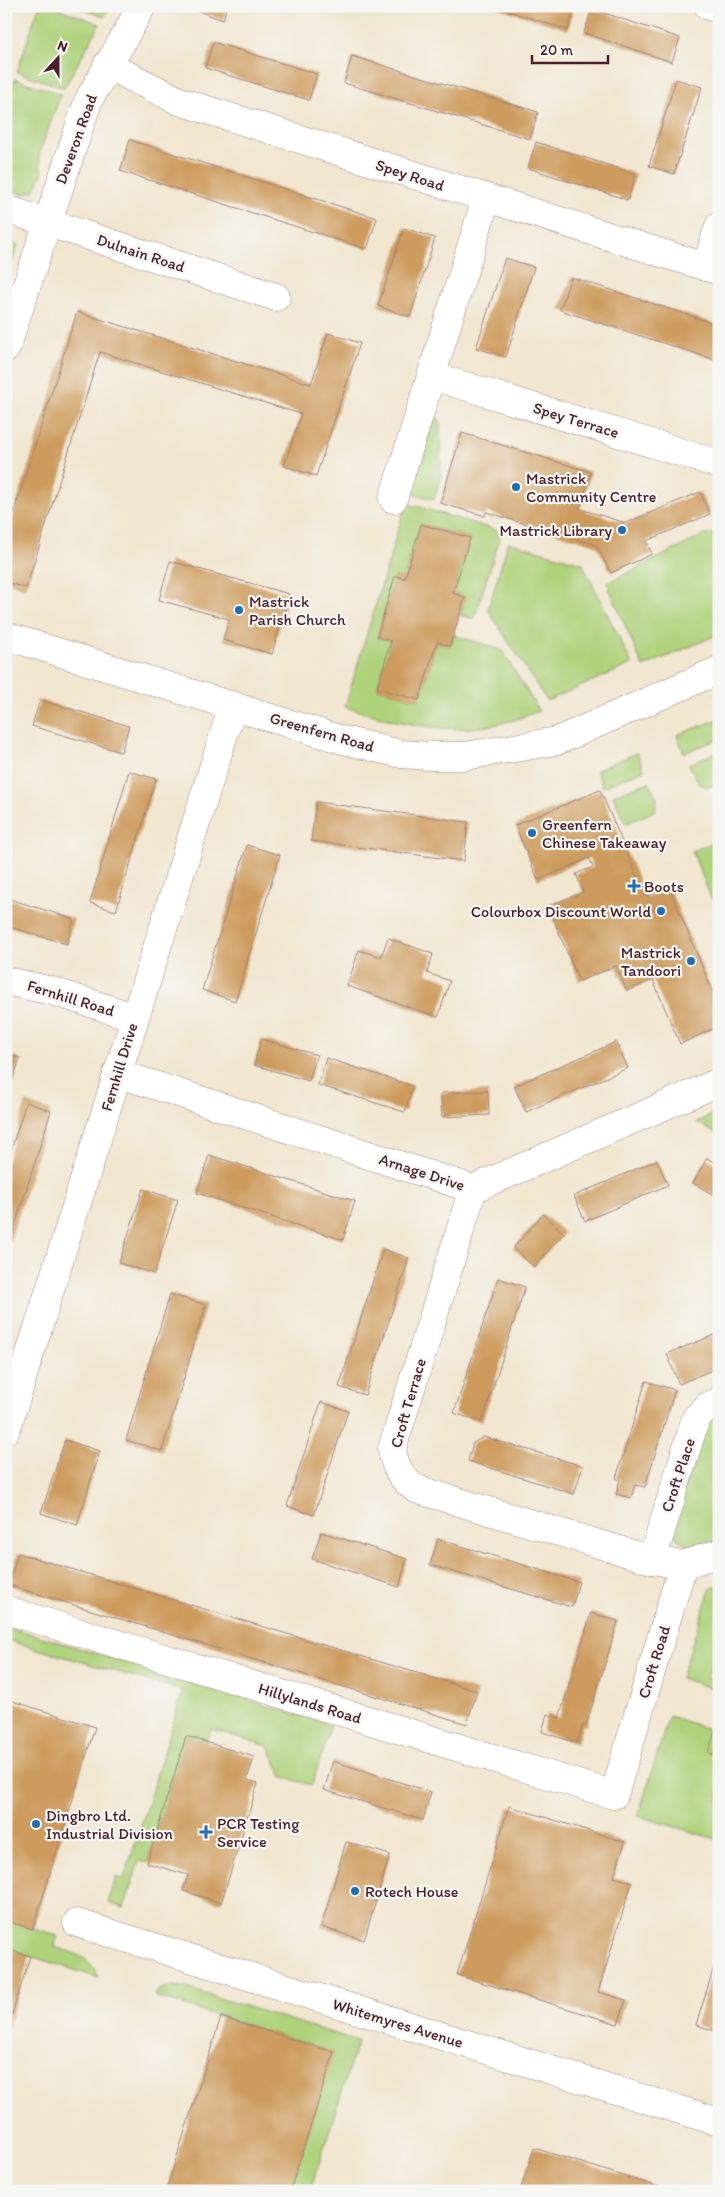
<svg xmlns="http://www.w3.org/2000/svg" width="725" height="2197" font-family="Itim,sans-serif">
	<style>
		.green { fill: #aed27a; stroke: #7c7852 }
		.building { fill: #cd9b5d }
		.lines { fill: none; stroke-linecap: round; stroke-linejoin: round }
		.street-casing { stroke: #9e827d; stroke-width: 29 }
		.street { stroke: #fff; stroke-width: 28 }
		.poi-dot { fill: #1f6fb2; stroke: #f6f6f2; stroke-width: 2 }
		.labels { text-anchor: middle; dominant-baseline: central; stroke-width: 4.5; stroke-linejoin: round; paint-order: stroke }
		.street-label { font-size: 16px; fill: #4a1f2b; stroke: #f6f6f2 }
		.poi-label { font-size: 16px; fill: #4a1f2b; stroke: #f6f6f2; text-anchor: start }
	</style>
	<rect width="100%" height="100%" fill="#f6f6f2"/>
	<filter id="ink" filterUnits="userSpaceOnUse"><feTurbulence type="fractalNoise" baseFrequency=".02" numOctaves="2"/><feDisplacementMap in="SourceGraphic" scale="10" xChannelSelector="R" yChannelSelector="G"/><feConvolveMatrix kernelMatrix="1 2 1 2 8 2 1 2 1" color-interpolation-filters="sRGB"/></filter>
	<filter id="wash" filterUnits="userSpaceOnUse"><feTurbulence type="fractalNoise" baseFrequency=".0096" numOctaves="4" result="noise"/><feDisplacementMap in="SourceGraphic" scale="20" xChannelSelector="R" yChannelSelector="G"/><feGaussianBlur stdDeviation="1.12" result="paint"/><feColorMatrix in="noise" values="0 0 0 0 0 0 0 0 0 0 0 0 0 0 0 0 0 1.4 0 .05"/><feComposite in="paint" operator="in"/></filter>
	<g filter="url(#wash)">
		<rect width="100%" height="100%" fill="#f1e6cf"/>
		<!-- green -->
		<g class="green">
			<path d="M39,6h13l48,18 -36,64 -47,-16z"/>
			<path d="M74,6h37l-7,11z"/>
			<path d="M15,79l46,15 -22,60 3,21 -8,16 -11,3 -17,-6v-86z"/>
			<path d="M6,241l12,4 -12,36z"/>
			<path d="M435,416l5,4 1,59 -7,20 -24,-6z"/>
			<path d="M406,503l90,27 4,7 -26,82 -14,-4 5,-18 -12,-4 17,-55 -49,-14 -16,54 -10,-2 -18,60 14,5 -14,47 42,12 18,-58 13,4 4,-11 48,15 37,61c-73,30 -121,17 -194,-4z"/>
			<path d="M719,532v102l-76,33 -36,-84 95,-47z"/>
			<path d="M508,542l74,21 50,101 -85,37 -59,-91z"/>
			<path d="M719,719v20l-35,14 -7,-18z"/>
			<path d="M719,751v34l-12,2 -8,-3 -10,-20z"/>
			<path d="M637,753l7,17 -41,17 -7,-17z"/>
			<path d="M649,782l8,16 -2,13 -30,13 -12,-29z"/>
			<path d="M712,843l7,16v38l-7,3 -20,-49z"/>
			<path d="M719,1112v23l-23,-13z"/>
			<path d="M719,1412v129c-20,6 -28,9 -45,-5l-1,-13 33,-100z"/>
			<path d="M719,1585v67l-3,-1 -9,27 12,4v9l-38,-13 29,-89z"/>
			<path d="M6,1626l325,99 -19,60 -29,-8 -15,-31 -57,-17 -5,13 -20,-6 -39,127 -8,-2 -15,47 -16,-5 8,-26 8,2 59,-188 -177,-51z"/>
			<path d="M669,1716l46,15 -7,22 11,4v83l-81,-24z"/>
			<path d="M6,1921l52,15 -4,11c19,6 39,10 45,31l-93,-30z"/>
			<path d="M171,1986l12,1 175,54 -48,150h-20l43,-139 -179,-56 5,-6z"/>
		</g>
		<g id="blocks">
			<!-- building -->
			<g class="building">
				<path d="M199,6h28l-4,14 -25,-9z"/>
				<path d="M492,6h83l-7,24z"/>
				<path d="M592,9l88,29 -8,24 -88,-29z"/>
				<path d="M213,42l104,32 -8,26 -104,-32z"/>
				<path d="M352,56l186,56 -8,27 -186,-56z"/>
				<path d="M676,79l26,8 -28,87 -25,-8z"/>
				<path d="M130,140l247,78 -10,31 -247,-78z"/>
				<path d="M536,142l100,32 -8,26 -100,-32z"/>
				<path d="M404,228l31,10 -25,79 -32,-11z"/>
				<path d="M505,258l29,9 -28,90 -30,-9z"/>
				<path d="M571,277l148,48v36l-159,-51z"/>
				<path d="M77,312l234,72 17,-51 32,10 -44,133 -32,-10 17,-52 -201,-62 -74,236 -20,-6v-45z"/>
				<path d="M462,433l129,39 -11,37 46,14 74,-31 10,22 -64,27 6,13 -41,19 -15,-28 -110,-33 -1,4 -45,-13z"/>
				<path d="M421,524l49,14 -17,55 12,4 -15,49 -13,-4 -18,58 -42,-12 14,-47 -14,-4 18,-61 10,2z"/>
				<path d="M170,561l119,33 -17,60 -49,-14 6,-21 -70,-19z"/>
				<path d="M40,700l89,26 -8,26 -89,-26z"/>
				<path d="M129,771l27,8 -40,132 -26,-8z"/>
				<path d="M600,790l46,107 23,-10 43,103 7,-2v38l-39,18 -27,-64 -26,11 -11,-25 -37,15 -31,-75 35,-14 -7,-18 17,-7 -4,-9 -51,22 -23,-55z"/>
				<path d="M316,802l152,20 -4,39 -153,-20z"/>
				<path d="M247,845l33,10 -45,146 -33,-11z"/>
				<path d="M6,898l68,21 -7,25 -61,-18z"/>
				<path d="M388,938l45,16 -6,19 23,8 -12,36 -91,-31 12,-36 22,7z"/>
				<path d="M261,1039l56,16 -8,26 -55,-16z"/>
				<path d="M616,1042l12,26 -102,44 -12,-26z"/>
				<path d="M6,1054l14,4 -9,27 -5,-1z"/>
				<path d="M326,1058l87,28 -8,26 -87,-27z"/>
				<path d="M488,1091l1,24 -47,2 -1,-24z"/>
				<path d="M26,1102l25,9 -41,130 -4,-1v-74z"/>
				<path d="M209,1155l146,46 -12,39 -146,-47z"/>
				<path d="M707,1158l12,7v33l-26,-15z"/>
				<path d="M657,1160l11,25 -83,36 -11,-25z"/>
				<path d="M143,1189l35,11 -24,74 -35,-11z"/>
				<path d="M543,1214l21,19 -30,34 -21,-19z"/>
				<path d="M383,1249l26,9 -44,137 -26,-8z"/>
				<path d="M498,1278l27,9 -43,135 -28,-9z"/>
				<path d="M170,1294l36,11 -44,146 -36,-11z"/>
				<path d="M719,1333v34l-40,17 -12,-30z"/>
				<path d="M646,1381l29,9 -30,97 -10,-2 -4,13 -15,-4 4,-14 -4,-2z"/>
				<path d="M321,1402l27,9 -34,104 -27,-9z"/>
				<path d="M484,1437l99,29 -9,28 -106,-33 5,-18z"/>
				<path d="M65,1440l35,11 -23,74 -36,-12z"/>
				<path d="M321,1532l86,27 -8,28 -87,-28z"/>
				<path d="M438,1539l141,43 -7,25 -142,-42z"/>
				<path d="M18,1553l459,138 -10,33 -459,-139z"/>
				<path d="M591,1613l27,8 -32,105 -3,-1 -6,18 -35,-11 5,-18 12,4z"/>
				<path d="M6,1699l89,28 -62,202 -27,-8z"/>
				<path d="M715,1731l4,1v25l-11,-4z"/>
				<path d="M186,1736l68,21 -7,23 11,3 -37,120 -38,-12 5,-16 -41,-12z"/>
				<path d="M333,1761l98,31 -8,28 -99,-30z"/>
				<path d="M509,1806l116,36 -11,35 18,5 -34,110 28,8 -8,24 -161,-49z"/>
				<path d="M346,1842l44,13 -26,85 -43,-13z"/>
				<path d="M6,1949l24,7 -23,75 -1,-1z"/>
				<path d="M718,1954h1v78l-23,-7z"/>
				<path d="M221,2017l113,35 -44,139h-124z"/>
				<path d="M534,2148l134,42v1h-148z"/>
			</g>
		</g>
	</g>
	<g filter="url(#ink)">
		<use href="#blocks" fill-opacity="0" stroke="#9e827d" stroke-width="1"/>
		<g class="lines">
			<!-- street casing -->
			<g class="street-casing">
				<g id="street">
					<path d="M709,6l10,3"/>
					<path d="M107,65l72,36 540,170"/>
					<path d="M6,209l270,88"/>
					<path d="M706,267l13,-41"/>
					<path d="M6,348l82,-247 54,-95"/>
					<path d="M432,376l287,88"/>
					<path d="M393,499l93,-300"/>
					<path d="M6,636l333,103 62,15 28,2h36l92,-15 162,-71"/>
					<path d="M6,981l46,10 82,26"/>
					<path d="M117,1073l356,116 246,-107"/>
					<path d="M473,1189l-81,260c3,19 9,29 24,40l236,71 31,5"/>
					<path d="M6,1430l227,-725"/>
					<path d="M652,1560l44,-142 12,-12 11,-5"/>
					<path d="M6,1610l608,185 69,-230 36,-12"/>
					<path d="M77,1923l642,199"/>
				</g>
			</g>
			<!-- street -->
			<use href="#street" class="street"/>
		</g>
	</g>
	<!-- markers -->
	<g class="poi-dot">
		<circle cx="516" cy="487" r="5"/>
		<circle cx="622" cy="530" r="5"/>
		<circle cx="239" cy="610" r="5"/>
		<circle cx="532" cy="833" r="5"/>
		<path d="M631.5 878.5h5v5h5v5h-5v5h-5v-5h-5v-5h5z"/>
		<circle cx="661" cy="911" r="5"/>
		<circle cx="691" cy="961" r="5"/>
		<circle cx="36" cy="1824" r="5"/>
		<path d="M203.5 1824.5h5v5h5v5h-5v5h-5v-5h-5v-5h5z"/>
		<circle cx="355" cy="1891" r="5"/>
	</g>
	<g class="labels">
		<!-- street labels -->
		<g class="street-label">
			<text transform="translate(76 139) rotate(-70)">Deveron Road</text>
			<text transform="translate(410 175) rotate(18)">Spey Road</text>
			<text transform="translate(141 253) rotate(18)">Dulnain Road</text>
			<text transform="translate(576 420) rotate(17)">Spey Terrace</text>
			<text transform="translate(322 732) rotate(16)">Greenfern Road</text>
			<text transform="translate(71 998) rotate(17)">Fernhill Road</text>
			<text transform="translate(119 1067) rotate(-73)">Fernhill Drive</text>
			<text transform="translate(422 1172) rotate(18)">Arnage Drive</text>
			<text transform="translate(408 1403) rotate(-74)">Croft Terrace</text>
			<text transform="translate(678 1475) rotate(-72)">Croft Place</text>
			<text transform="translate(654 1662) rotate(-73)">Croft Road</text>
			<text transform="translate(310 1703) rotate(17)">Hillylands Road</text>
			<text transform="translate(398 2023) rotate(17)">Whitemyres Avenue</text>
		</g>
		<!-- poi labels -->
		<g class="poi-label">
			<text x="526" y="478">Mastrick<tspan x="526" dy="18">Community Centre</tspan></text>
			<text x="612" y="530" text-anchor="end">Mastrick Library</text>
			<text x="249" y="601">Mastrick<tspan x="249" dy="18">Parish Church</tspan></text>
			<text x="542" y="824">Greenfern<tspan x="542" dy="18">Chinese Takeaway</tspan></text>
			<text x="644" y="886">Boots</text>
			<text x="651" y="911" text-anchor="end">Colourbox Discount World</text>
			<text x="681" y="952" text-anchor="end">Mastrick<tspan x="681" dy="18">Tandoori</tspan></text>
			<text x="46" y="1815">Dingbro Ltd.<tspan x="46" dy="18">Industrial Division</tspan></text>
			<text x="217" y="1823">PCR Testing<tspan x="217" dy="18">Service</tspan></text>
			<text x="365" y="1891">Rotech House</text>
		</g>
	</g>
	<!-- margin -->
	<rect width="725" height="2197" fill="none" stroke="#f6f6f2" stroke-width="25"/>
	<!-- north arrow -->
	<g transform="translate(58 58) rotate(21)" stroke="#f6f6f2" stroke-width="4" paint-order="stroke">
	<path d="M0-4L9 19L0 12L-9 19Z" fill="#4a1f2b"/>
	<text y="-8" font-size="14" font-weight="bold" text-anchor="middle" fill="#4a1f2b">N</text>
	</g>
	<!-- scale -->
	<path d="M532 55v8h76v-8" fill="none" stroke="#4a1f2b" stroke-width="2.5"/>
	<text x="540" y="55" font-size="15" fill="#4a1f2b" stroke="#f6f6f2" stroke-width="4" paint-order="stroke">20 m</text>
</svg>
